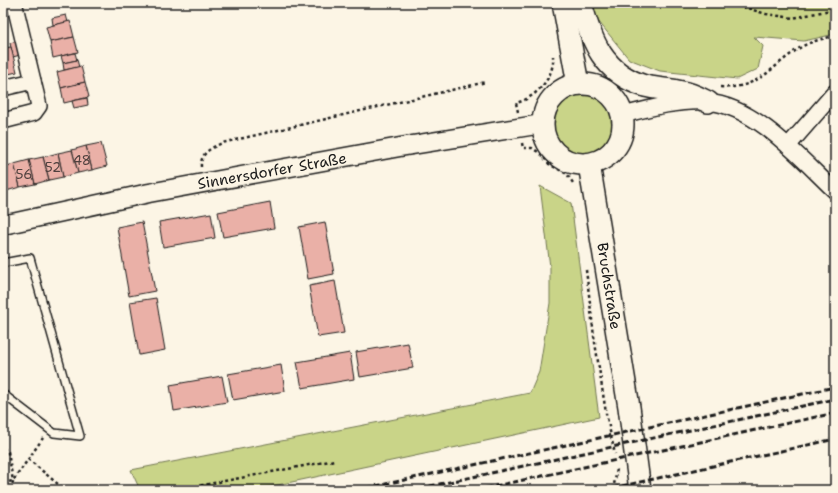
<svg xmlns="http://www.w3.org/2000/svg" width="838" height="493" font-family="'Shantell Sans',sans-serif">
	<style>
		.green { fill: #c9d488; stroke: #727852 }
		.building { fill: #eab0a7; stroke: #1c1c1c }
		.lines { fill: none; stroke-linecap: round; stroke-linejoin: round }
		.service-casing { stroke: #1c1c1c; stroke-width: 10 }
		.minor-casing { stroke: #1c1c1c; stroke-width: 18 }
		.tertiary-casing { stroke: #1c1c1c; stroke-width: 21 }
		.secondary-casing { stroke: #1c1c1c; stroke-width: 24 }
		.path { stroke: #1c1c1c; stroke-width: 2.5; stroke-dasharray: 3 3; stroke-linecap: butt }
		.service { stroke: #fcf5e5; stroke-width: 7 }
		.minor { stroke: #fcf5e5; stroke-width: 15 }
		.tertiary { stroke: #fcf5e5; stroke-width: 18 }
		.secondary { stroke: #fcf5e5; stroke-width: 21 }
		.rail { stroke: #1c1c1c; stroke-width: 3; stroke-dasharray: 6 3; stroke-linecap: butt }
		.labels { text-anchor: middle; dominant-baseline: central; stroke-width: 3; stroke-linejoin: round; paint-order: stroke }
		.number-label { font-size: 13px; fill: #50413f }
		.street-label { font-size: 15px; fill: #1c1c1c; stroke: #fcf5e5 }
	</style>
	<rect width="100%" height="100%" fill="#fcf5e5"/>
	<filter id="ink" filterUnits="userSpaceOnUse"><feTurbulence type="fractalNoise" baseFrequency=".025" numOctaves="2"/><feDisplacementMap in="SourceGraphic" scale="8" xChannelSelector="R" yChannelSelector="G"/><feConvolveMatrix kernelMatrix="1 2 1 2 8 2 1 2 1" color-interpolation-filters="sRGB"/></filter>
	<g filter="url(#ink)">
		<!-- green -->
		<g class="green">
			<path d="M591,3h244v31l-31,7 -50,-4 9,9 -5,23 -21,10 -77,-8 -31,-12 -35,-43z"/>
			<circle cx="583" cy="122" r="31"/>
			<path d="M540,186l31,17 28,214 -345,73h-114l-9,-20 399,-77 9,-21 11,-69v-36z"/>
		</g>
		<!-- building -->
		<g class="building">
			<path d="M66,15l2,7 -15,3 -1,-7z"/>
			<path d="M70,21l4,16 -24,5 -4,-15z"/>
			<path d="M74,37l4,15 -25,6 -3,-16z"/>
			<path d="M17,41l3,14 -7,2 -3,-14z"/>
			<path d="M11,47l6,25 -13,3 -1,-27z"/>
			<path d="M75,53l2,7 -14,3 -2,-7z"/>
			<path d="M77,60l2,7 -15,3 -1,-7z"/>
			<path d="M81,66l4,16 -24,6 -4,-16z"/>
			<path d="M85,82l4,15 -25,6 -3,-15z"/>
			<path d="M87,98l1,7 -14,3 -2,-7z"/>
			<path d="M101,143l6,23 -15,4 -6,-24z"/>
			<path d="M86,146l6,24 -14,3 -6,-23z"/>
			<path d="M72,150l6,23 -15,4 -5,-24z"/>
			<path d="M58,153l5,24 -14,3 -6,-23z"/>
			<path d="M43,157l6,23 -14,4 -6,-24z"/>
			<path d="M29,160l6,24 -15,3 -6,-23z"/>
			<path d="M14,164l6,23 -14,4 -3,-12v-12z"/>
			<path d="M270,202l4,26 -51,9 -5,-25z"/>
			<path d="M211,213l4,25 -52,9 -4,-25z"/>
			<path d="M142,222l13,69 -26,5 -12,-69z"/>
			<path d="M325,222l9,52 -26,5 -9,-52z"/>
			<path d="M335,281l9,52 -26,4 -9,-51z"/>
			<path d="M156,298l9,52 -26,5 -9,-53z"/>
			<path d="M408,343l5,25 -53,9 -4,-25z"/>
			<path d="M350,353l4,26 -52,9 -5,-26z"/>
			<path d="M281,365l4,26 -52,9 -5,-26z"/>
			<path d="M222,376l5,26 -53,9 -4,-26z"/>
		</g>
		<g class="lines">
			<!-- service casing -->
			<g class="service-casing">
				<path id="service" d="M3,263l27,-5 50,178 -26,-3 -51,-39"/>
			</g>
			<!-- minor casing -->
			<g class="minor-casing">
				<g id="minor">
					<path d="M15,6l18,75"/>
					<path d="M3,88l30,-7 6,25 -5,7 -31,8"/>
					<path d="M623,115c27,-7 56,-15 84,-13 49,4 94,57 128,89"/>
					<path d="M788,146l47,-54"/>
				</g>
			</g>
			<!-- tertiary casing -->
			<g class="tertiary-casing">
				<path id="tertiary" d="M3,225l146,-32 251,-46 142,-23"/>
			</g>
			<!-- secondary casing -->
			<g class="secondary-casing">
				<g id="secondary">
					<path d="M563,3l15,81"/>
					<path d="M581,3c10,38 23,71 64,83 12,3 25,3 37,6 9,1 18,6 26,10"/>
					<circle cx="583" cy="124" r="40"/>
					<path d="M589,164l40,243 11,83"/>
				</g>
			</g>
			<!-- path -->
			<g class="path">
				<path d="M731,3l35,11 27,4 42,-9"/>
				<path d="M720,87c41,3 52,-23 83,-41 9,-5 22,-8 32,-10"/>
				<path d="M518,112l-2,-9c20,-5 39,-26 37,-47"/>
				<path d="M522,143l1,5h9l9,6 8,10 18,10 6,9"/>
				<path d="M201,167c-1,-14 10,-19 21,-24l264,-61"/>
				<path d="M586,270l8,66 12,77 9,41"/>
				<path d="M3,448l5,4 5,29 -1,9"/>
				<path d="M28,459l37,31"/>
				<path d="M3,483l10,-2 30,-43"/>
				<path d="M177,490l158,-30"/>
				<path d="M613,490l4,-21"/>
			</g>
			<!-- service -->
			<use href="#service" class="service"/>
			<!-- minor -->
			<use href="#minor" class="minor"/>
			<!-- tertiary -->
			<use href="#tertiary" class="tertiary"/>
			<!-- secondary -->
			<use href="#secondary" class="secondary"/>
			<!-- rail -->
			<g class="rail">
				<path d="M358,490l477,-103"/>
				<path d="M412,490l423,-91"/>
				<path d="M477,490l358,-77"/>
				<path d="M604,490l231,-51"/>
			</g>
		</g>
	</g>
	<g class="labels">
		<!-- number labels -->
		<g class="number-label">
			<text x="82" y="160">48</text>
			<text x="53" y="167">52</text>
			<text x="24" y="174">56</text>
		</g>
		<!-- street labels -->
		<g class="street-label">
			<text transform="translate(272 171) rotate(-10)">Sinnersdorfer Straße</text>
			<text transform="translate(609 286) rotate(81)">Bruchstraße</text>
		</g>
	</g>
	<!-- margin -->
	<rect width="838" height="493" fill="none" stroke="#fcf5e5" stroke-width="16"/>
	<rect x="8" y="8" width="822" height="477" fill="none" stroke="#1c1c1c" stroke-width="1.5" filter="url(#ink)"/>
</svg>
